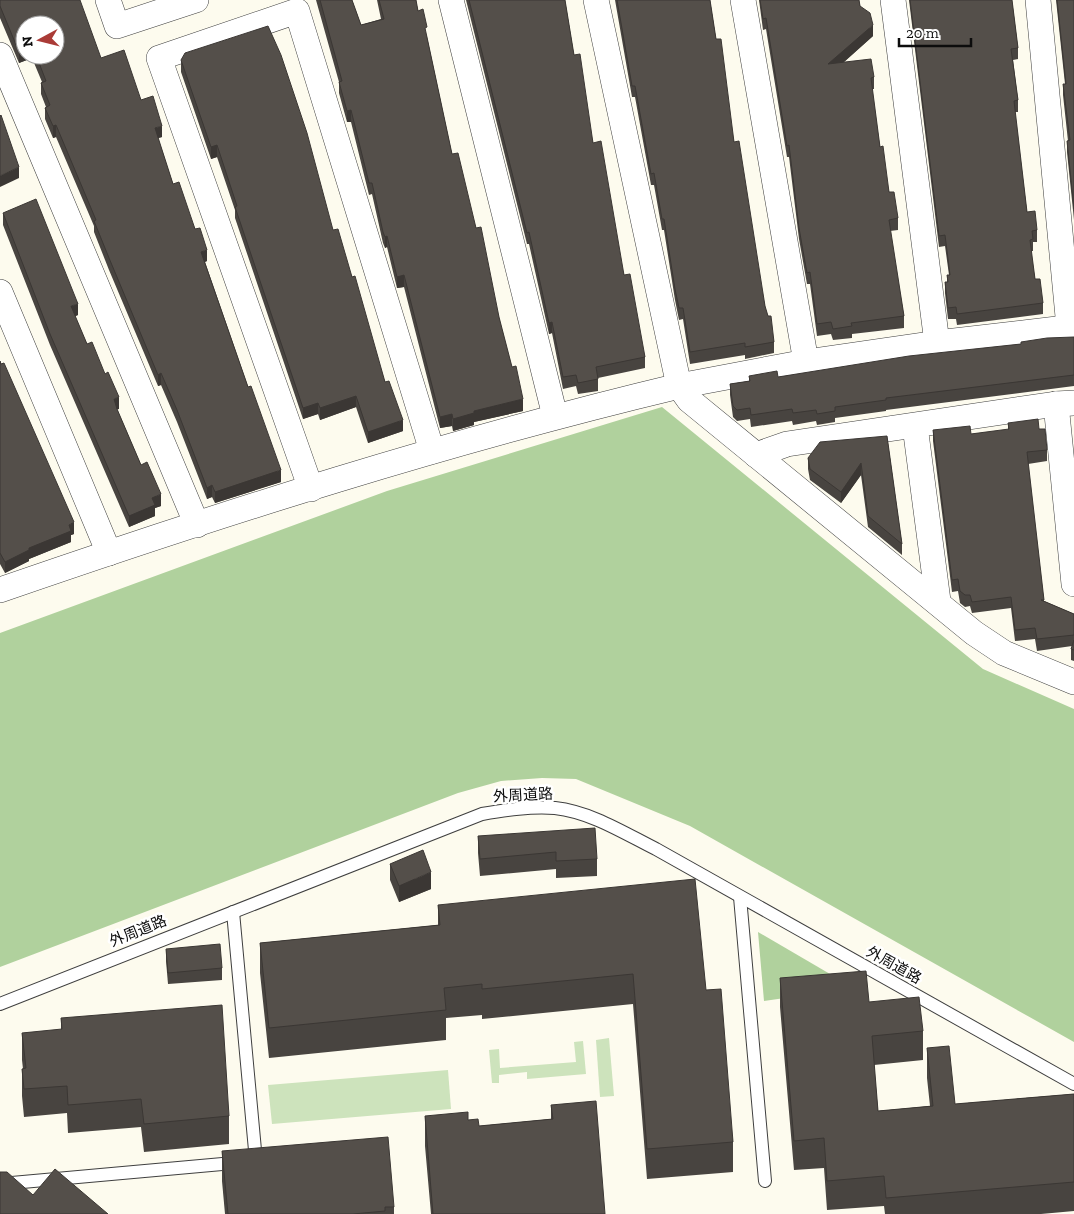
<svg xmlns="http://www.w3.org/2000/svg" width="1074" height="1214" font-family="'Zilla Slab','Noto Sans JP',serif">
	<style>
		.green { fill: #cde3bc }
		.forest { fill: #b0d19d }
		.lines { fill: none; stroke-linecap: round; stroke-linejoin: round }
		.service-casing { stroke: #3f3f3f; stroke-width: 14 }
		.minor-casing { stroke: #3f3f3f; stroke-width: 26 }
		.service { stroke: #fff; stroke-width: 12 }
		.minor { stroke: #fff; stroke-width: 25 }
		.wall { fill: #484440; fill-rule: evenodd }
		.shaded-wall { fill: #3b3734 }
		.building { fill: #544f4a; stroke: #3b3734 }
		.labels { text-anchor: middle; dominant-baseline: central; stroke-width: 5; stroke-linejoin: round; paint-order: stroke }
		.street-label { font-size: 15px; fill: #0c0c0c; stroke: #fff }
	</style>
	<rect width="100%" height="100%" fill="#fdfbee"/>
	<!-- green -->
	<g class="green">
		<path d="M609,1038l5,58 -14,1 -4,-57z"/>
		<path d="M583,1041l3,33 -59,5v-7l-28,3v8h-7l-3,-33 10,-1 1,19 76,-6 -2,-20z"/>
		<path d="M448,1070l3,39 -179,15 -4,-39z"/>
	</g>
	<!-- forest -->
	<g class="forest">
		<path d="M662,407l321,262 91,40v333l-384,-216 -114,-47 -34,-1 -41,3 -43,12 -458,174v-334l387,-142z"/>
		<path d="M758,932l96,56 -90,13z"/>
	</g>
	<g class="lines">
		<!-- service casing -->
		<g class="service-casing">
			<g id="service">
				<path d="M740,897l25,284"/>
				<path d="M0,1004l482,-190c24,-4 49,-8 73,-6 36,4 69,25 101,41l418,235"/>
				<path d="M0,1184l256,-23 -23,-249"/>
			</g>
		</g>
		<!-- minor casing -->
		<g class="minor-casing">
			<g id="minor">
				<path d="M108,0l9,26 79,-26"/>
				<path d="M451,0l104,416"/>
				<path d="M596,0l83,386 127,-24 131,-19 137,-16"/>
				<path d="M743,0l63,362"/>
				<path d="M893,0l44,343"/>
				<path d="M1038,0l31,327"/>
				<path d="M0,55l197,470"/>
				<path d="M0,292l109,261"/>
				<path d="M1056,404l18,180"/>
				<path d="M915,426l23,175"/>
				<path d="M756,455l31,-11 269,-40 18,-1"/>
				<path d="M311,489l-152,-431 138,-47 135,440"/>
				<path d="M0,590c223,-77 449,-149 679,-204l10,14 285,233 30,20 70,29"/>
			</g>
		</g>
		<!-- service -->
		<use href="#service" class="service"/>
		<!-- minor -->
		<use href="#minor" class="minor"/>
	</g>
	<!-- wall -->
	<g class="wall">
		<path d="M0,0l101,58 40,42 21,37 -4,1 15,46 22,45 12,32 -2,1 76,220 -66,21 -3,-6 -5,2 -30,-77 -16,-37 -3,1 -49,-116 -15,-38v-6l-38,-89 -3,1 -8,-19v-11l1,-1 -5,-13v-11l1,-1 -10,-24 -13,5 -19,-45zM25,25l30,30h-30z"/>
		<path d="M316,0h36l9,25 20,-6 -4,-19h39l2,11 9,26 25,117 24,74 47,183 -49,11v3l-21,6 -1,-5 -12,2 -36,-141 -7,1 -10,-41 -2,1 -2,-5 -11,-49 -3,1 -18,-73h-4l-8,-29v-11z"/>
		<path d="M466,0h99l9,55 19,88 31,132 21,82v11l-47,10v13l-20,3 -2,-8 -13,3 -11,-56 -3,1 -20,-90h-2z"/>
		<path d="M615,0h95l6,39 18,103 31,164 9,36v11l-29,6v-4l-55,9 -7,-45 -4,1 -4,-20 -11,-70h-2l-8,-45h-3l-16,-88h-3z"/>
		<path d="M759,0h100l1,6 13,30 -30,27 31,14v12h-2l8,58 9,45 9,26v12l-8,1 14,85v12l-52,6v4l-19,2 -2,-6 -14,2 -7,-52h-3l-8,-45 -10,-82h-2l-21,-128 -3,1z"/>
		<path d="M909,0h103l6,48v11l-5,1 5,40v12h-3l12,100 10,18v12h-4v9h-2l4,28 8,24v11l-86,11 -1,-6h-8l-3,-26v-11h2v-7h2l-4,-29 -6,1z"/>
		<path d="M1056,0h18v220l-7,-68v-11h1l-5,-46v-11h2z"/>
		<path d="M181,60l152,170 19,47 33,105 18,49 -35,12 -12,-36 -36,13 -2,-6 -15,5 -68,-201v-8l-18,-53 -6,2 -30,-87z"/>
		<path d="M3,213l75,102 -3,1 12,28 32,65h-2l24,56 20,41 -6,2v8l-26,11 -79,-182 -47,-120z"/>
		<path d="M1074,337v49l-188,24v1l-51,7v4l-18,3 -1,-4 -23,4 -1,-4 -41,6 -1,-8 -13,2 -4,-4 -3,-22v-11l19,-3v-5l29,1z"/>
		<path d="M0,361l74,173 -3,1v7l-42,17v2l-24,12 -5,-9z"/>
		<path d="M1008,423l31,6 8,21v11l-19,3 16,137 30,13v47l-3,-1v-11l1,-3 -35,5 -2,-12 -20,2 -4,-33 -39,5 -2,-7 -5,1 -5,-4 -2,-12 -6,1 -19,-151v-11l38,4 37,-4z"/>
		<path d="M887,436l15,108v11l-34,-28 -7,-52 -20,28 -31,-23 -2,-11v-11z"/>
		<path d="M478,836l119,23v17l-41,2v-9l-76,7 -2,-23z"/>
		<path d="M390,864l41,25 -32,13 -9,-22z"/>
		<path d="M438,905l268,85 27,152v30l-86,7 -14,-175 -151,15v-4l-36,3v22l-177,18 -9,-85v-30l178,-18z"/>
		<path d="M166,949l56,19v12l-54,4 -2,-23z"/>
		<path d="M780,978l89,24 54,29v29l-49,5 4,46 52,-5 -3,-28v-30l28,56 119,-10v117l-33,3h-156l-1,-8 -57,4 -3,-42 -30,2 -14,-163z"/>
		<path d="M61,1018l168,98v28l-85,8 -3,-25 -73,6 -1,-20 -43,4 -2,-21v-27h1l-1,-9v-27l39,-3z"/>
		<path d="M551,1105l54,109h-174l-6,-68v-30l43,4 11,6 72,-7z"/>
		<path d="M222,1151l172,56v7h-169l-3,-33z"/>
	</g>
	<!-- shaded-wall -->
	<g class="shaded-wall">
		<path d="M873,25v11l-45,40v-12z"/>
		<path d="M25,49v6h7v3l-13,5v-11z"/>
		<path d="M351,110v12h-4v-11z"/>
		<path d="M56,125v12l-3,1v-12z"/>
		<path d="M162,126v11l-7,2v-11z"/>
		<path d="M217,145v12l-6,2v-12z"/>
		<path d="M19,167v11l-19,9v-11z"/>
		<path d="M387,236v11l-2,1v-11z"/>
		<path d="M207,250v11l-6,2v-11z"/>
		<path d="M404,275v12l-7,1v-11z"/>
		<path d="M78,304v11l-7,3v-12z"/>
		<path d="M552,322v11l-3,1v-11z"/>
		<path d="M161,373v12l-3,1v-11z"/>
		<path d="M356,396v11l-36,13v-12z"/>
		<path d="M119,397v12l-5,1v-11z"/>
		<path d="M523,399v12l-49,11v3l-21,6v-12l21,-8z"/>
		<path d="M318,403v11l-15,5v-11z"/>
		<path d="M452,414v12l-12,2v-11z"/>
		<path d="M403,420v11l-35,12v-11z"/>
		<path d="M861,463v12l-20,28v-11z"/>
		<path d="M281,470v12l-66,21v-11z"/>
		<path d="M212,485v12l-5,2v-11z"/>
		<path d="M161,494v12l-6,2v8l-26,11v-11l23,-18z"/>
		<path d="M74,522v12l-3,1v7l-42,17v2l-24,12v-11z"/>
		<path d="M431,872v17l-32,13v-16z"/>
	</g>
	<!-- building -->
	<g class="building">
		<path d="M0,0h80l21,58 23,-8 17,50 12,-4 9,30 -7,2 18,56 6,-2 16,47 5,-1 7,22 -6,2 47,135 3,-1 30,84 -66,22 -3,-7 -5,3 -30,-78 -16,-37 -3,2 -49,-117 -15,-37 2,-1 -40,-95 -3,1 -8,-18 5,-3 -9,-22 5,-2 -10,-26h19v-30h-30v24l-6,3 -19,-46z"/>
		<path d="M320,0h32l9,25 23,-6 -5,-19h37l2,11 5,-2 4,18 -2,1 27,126 6,-1 18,75 5,-1 18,90 13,50 4,-1 7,33 -49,12v2l-21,6 -1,-5 -12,3 -36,-142 -7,2 -10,-41 -2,1 -2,-5 -11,-49h-3l-18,-73 -4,1 -8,-29 3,-1z"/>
		<path d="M469,0h96l9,55 6,-1 13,89 8,-2 23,134 6,-1 15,83 -49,10 2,12 -20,4 -2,-8 -13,2 -11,-55 -3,1 -20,-91 -2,1z"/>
		<path d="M617,0h93l6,39h5l13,103 5,-1 26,165 3,10h3l3,26 -29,5v-4l-55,9 -7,-44h-4l-4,-19 -11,-70h-2l-8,-46 -3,1 -16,-88h-3z"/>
		<path d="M760,0h99l1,6 10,7 3,12 -45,39 43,-5 3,18 -3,1 9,69 3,-1 6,46h5l4,26 -9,2 15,96 -53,7 1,3 -19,3 -2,-7 -14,2 -7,-52 -3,1 -8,-45 -10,-83 -2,1 -21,-128 -3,1z"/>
		<path d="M910,0h102l6,48 -7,1 7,51 -4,1 13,111 8,-1 2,19 -5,1 1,8 -3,1 5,39h5l3,24 -86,11 -1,-7 -8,1 -3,-26h3l-1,-7h3l-5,-40 -6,1z"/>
		<path d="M1057,0h17v209l-7,-68 3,-1 -7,-56h3z"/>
		<path d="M268,26l13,29 26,78 26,97 5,-1 14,48 3,-1 30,106 4,-1 14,39 -35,12 -12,-36 -36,12 -2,-5 -15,5 -68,-201 2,-1 -20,-61 -6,2 -30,-87 4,-7z"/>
		<path d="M1,115l18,52 -19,9v-60z"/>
		<path d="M36,199l42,105 -7,2 16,38 5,-2 13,32 3,-2 11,25 -5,2 3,10 24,56 6,-3 14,32 -9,4 3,7 -26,11 -79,-182 -47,-121z"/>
		<path d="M1074,337v38l-188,23v2l-51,7v4l-18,3 -1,-4 -23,3 -1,-4 -41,6 -1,-7 -13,2 -4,-4 -3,-22 20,-3 -1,-5 28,-5 1,6 131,-21 112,-12v-2l26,-4z"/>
		<path d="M0,361l1,3 3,-1 70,159 -5,3 2,6 -42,17v2l-24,12 -5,-9z"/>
		<path d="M1038,419l1,10h6l2,21 -20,2 17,148h-3l33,14v21l-37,4 -2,-11 -20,2 -4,-33 -39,5 -2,-7h-5l-5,-4 -2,-12 -6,1 -19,-150 37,-4 1,8 38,-5 -1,-6z"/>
		<path d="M887,436l15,108 -34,-28 -7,-53 -20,29 -31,-23 -2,-11 12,-16z"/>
		<path d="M1074,640v10l-3,-1z"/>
		<path d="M595,828l2,31 -41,2v-9l-76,7 -2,-23z"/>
		<path d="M423,850l8,22 -32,14 -9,-22z"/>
		<path d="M695,879l11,111 15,-1 12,153 -86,7 -14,-175 -151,15v-5l-38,4 2,22 -177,18 -9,-85 180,-18 -2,-20z"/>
		<path d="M220,944l2,24 -54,5 -2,-24z"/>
		<path d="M866,971l3,31 50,-5 4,34 -51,5 6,75 55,-5 -6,-58 22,-2 6,58 119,-10v88l-188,16 -2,-22 -57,5 -3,-43 -30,3 -14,-163z"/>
		<path d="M222,1005l7,111 -85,8 -3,-25 -73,6 -1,-19 -43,3 -2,-20 4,-1 -4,-35 40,-4 -1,-11z"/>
		<path d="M596,1101l9,113h-172l-8,-98 43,-4v8l10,-1 1,7 74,-7 -2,-14z"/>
		<path d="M388,1137l6,70h-9v4l-32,3h-125l-6,-63z"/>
		<path d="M55,1169l53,45h-108v-42h7l26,23z"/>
	</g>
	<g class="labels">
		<!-- street labels -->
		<g class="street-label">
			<text transform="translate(523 795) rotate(-3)">外周道路</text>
			<text transform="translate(138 931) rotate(-22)">外周道路</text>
			<text transform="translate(894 965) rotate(29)">外周道路</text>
		</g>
	</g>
	<!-- north arrow -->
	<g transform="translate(40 40) rotate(263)"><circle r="24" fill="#ffffff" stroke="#9e9e9e"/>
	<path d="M0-4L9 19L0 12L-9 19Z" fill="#aa3b37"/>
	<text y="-8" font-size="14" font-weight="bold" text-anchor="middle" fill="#0c0c0c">N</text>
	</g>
	<!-- scale -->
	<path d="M899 38v8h72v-8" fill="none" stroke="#0c0c0c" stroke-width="2.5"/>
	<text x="906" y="38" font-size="15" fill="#0c0c0c" stroke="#ffffff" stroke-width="4" paint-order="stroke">20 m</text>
</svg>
